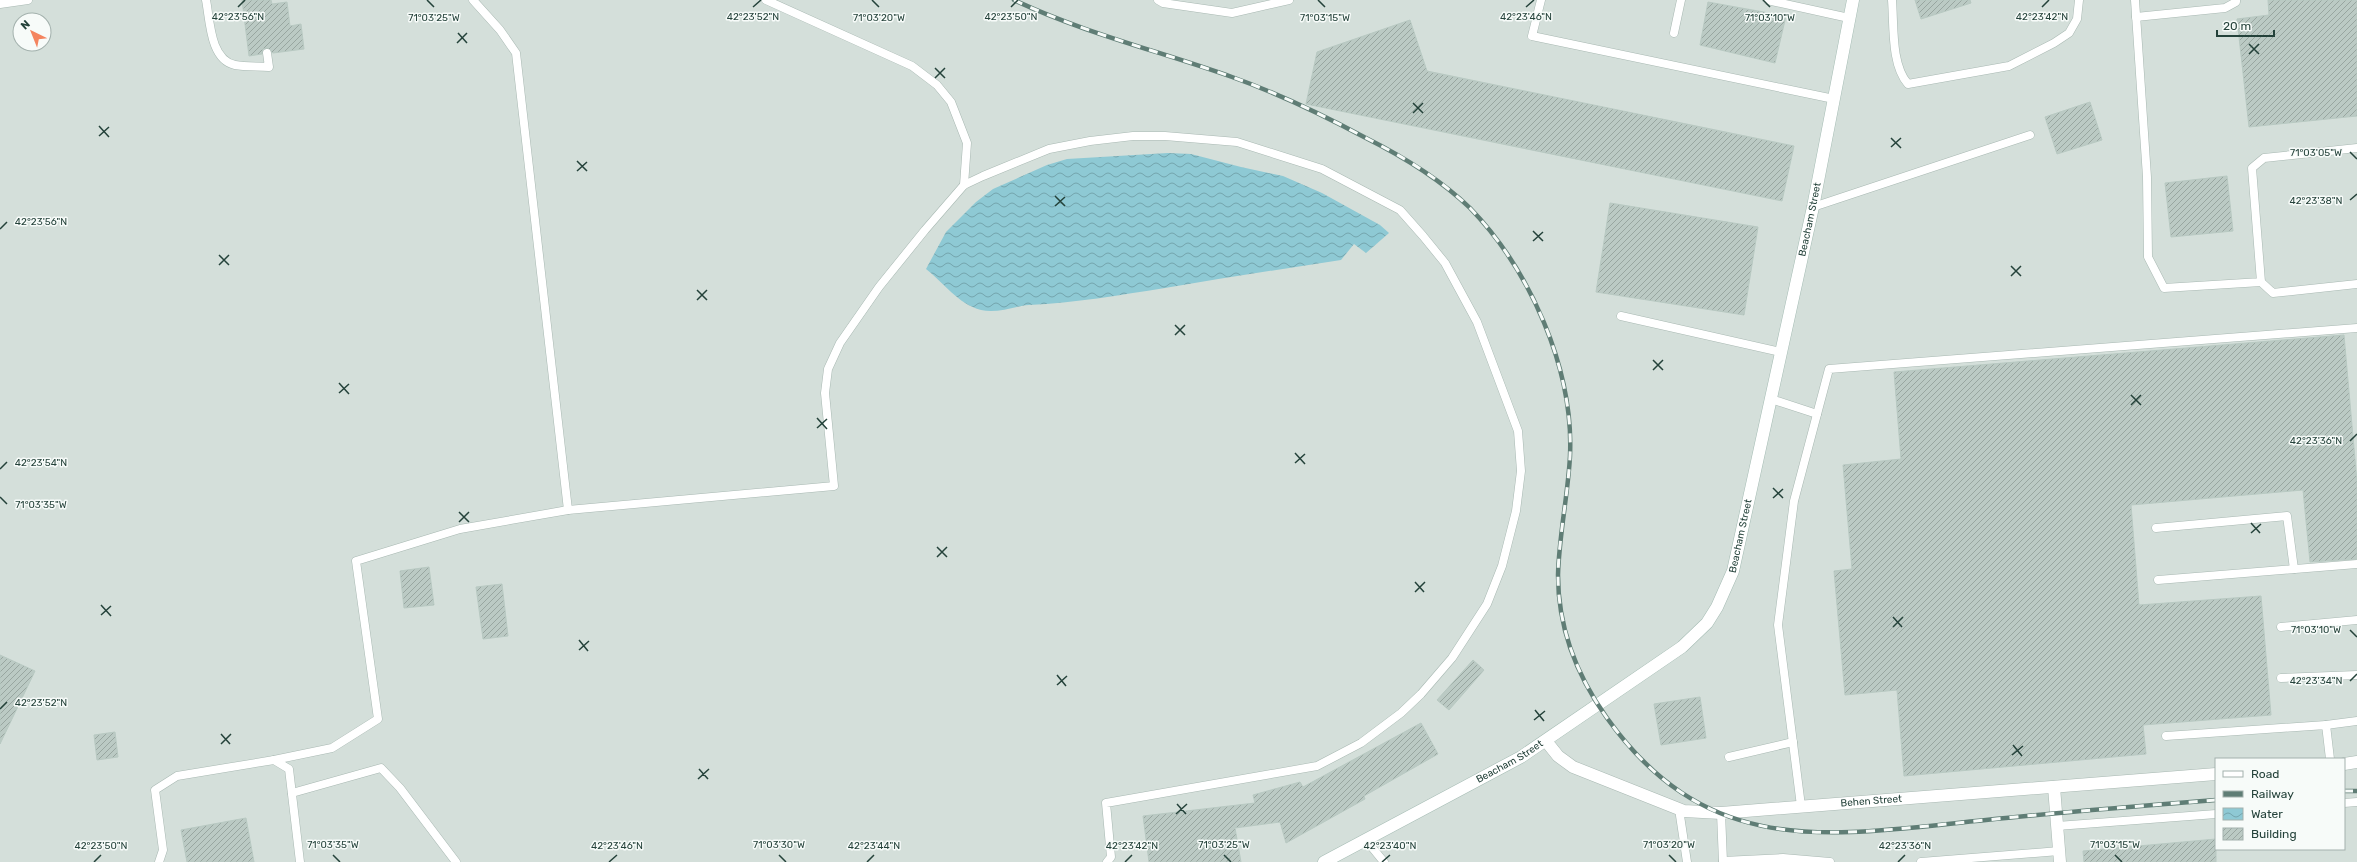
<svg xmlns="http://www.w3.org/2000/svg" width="2357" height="862" font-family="Rubik,sans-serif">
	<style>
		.built { fill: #d4dfda; fill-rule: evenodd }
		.water { fill: url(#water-waves) }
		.building { fill: url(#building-hatch); stroke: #b8c9c2 }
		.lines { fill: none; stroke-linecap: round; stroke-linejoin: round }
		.service-casing { stroke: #a8b8b2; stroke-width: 9 }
		.minor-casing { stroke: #a8b8b2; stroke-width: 13 }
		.secondary-casing { stroke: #a4bbb3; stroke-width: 13 }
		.service { stroke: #fff; stroke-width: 8 }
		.minor { stroke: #fff; stroke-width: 12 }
		.secondary { stroke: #fff; stroke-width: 12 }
		.rail-casing { stroke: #5f7d75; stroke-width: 4.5 }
		.rail { stroke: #f7fbf9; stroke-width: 3; stroke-dasharray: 9; stroke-linecap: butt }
		.ticks { fill: none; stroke: #24423a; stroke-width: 1.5 }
		.labels { text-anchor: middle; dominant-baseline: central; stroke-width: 3; stroke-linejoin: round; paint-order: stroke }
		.street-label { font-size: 10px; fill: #24423a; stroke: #f7fbf9 }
		.ticks-label { font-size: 10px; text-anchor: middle; fill: #24423a; stroke: #f7fbf9; stroke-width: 3; stroke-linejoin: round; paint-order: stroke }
	</style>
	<defs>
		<pattern id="water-waves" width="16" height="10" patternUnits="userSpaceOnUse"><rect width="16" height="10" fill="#8ec9d4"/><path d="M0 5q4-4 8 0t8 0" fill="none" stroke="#74a5ad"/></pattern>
		<pattern id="building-hatch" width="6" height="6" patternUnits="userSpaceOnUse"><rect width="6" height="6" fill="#bbcac4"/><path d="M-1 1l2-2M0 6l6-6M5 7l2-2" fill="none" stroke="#98a6a0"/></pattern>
	</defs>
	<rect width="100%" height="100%" fill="#e6efeb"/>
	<!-- built -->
	<path class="built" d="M0,0h2357v862h-2357zM20,20h24v24h-24zM2216,759h128v90h-128z"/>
	<!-- water -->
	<path class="water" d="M1168,153l23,1 50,13 42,9 39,17 58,32 9,8 -23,20 -12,-9 -13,16c-59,9 -118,18 -176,28 -45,7 -90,15 -136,17 -15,1 -32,9 -48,5 -23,-6 -37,-27 -55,-41l20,-37 30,-30 17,-13 54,-24 20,-6z"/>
	<!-- building -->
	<g class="building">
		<path d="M242,0h29l1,4 15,-2 3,24 11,-2 3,25 -31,4 -6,-5 -4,1 -1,5 -13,2z"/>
		<path d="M1915,0h55l1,3 -50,16z"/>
		<path d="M2268,0h89v116l-108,11 -12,-108 32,-4z"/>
		<path d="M1708,2l78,14 -11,47 -75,-18z"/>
		<path d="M1410,20l17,51 367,75 -12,55 -476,-97 11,-52z"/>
		<path d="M2090,102l12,38 -45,14 -12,-37z"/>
		<path d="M2227,176l6,55 -62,6 -6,-54z"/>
		<path d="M1610,203l148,24 -14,88 -148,-23z"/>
		<path d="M2344,335l13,147v77l-47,3 -7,-72 -172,15 8,100 122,-9 10,119 -128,10 3,29 -242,22 -7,-86 -52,5 -11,-124 18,-2 -9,-104 58,-6 -7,-87z"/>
		<path d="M429,567l5,38 -30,3 -4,-37z"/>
		<path d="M502,584l6,52 -25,3 -7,-52z"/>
		<path d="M0,655l35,16 -35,73z"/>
		<path d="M1473,660l11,10 -35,40 -12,-10z"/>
		<path d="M1700,697l6,41 -45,7 -7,-41z"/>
		<path d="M1421,723l17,31 -74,42 1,3 -79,44 -6,-21 -45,6 6,34h-92l-6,-46 112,-13 -2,-8 47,-13 3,5z"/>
		<path d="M115,732l3,25 -21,3 -3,-25z"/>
		<path d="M246,818l8,44h-67l-6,-32z"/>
		<path d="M2216,839v23h-132l-1,-11z"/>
	</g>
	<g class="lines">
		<!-- service casing -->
		<g class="service-casing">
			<g id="service">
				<path d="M206,0c4,20 4,60 29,65 11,2 23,1 34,2l-2,-14"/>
				<path d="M473,0l27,30 16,23 52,457"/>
				<path d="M766,0l146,66 25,19 14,17 16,41 -3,42"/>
				<path d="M1158,0l5,3 69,10 57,-13"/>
				<path d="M1541,0l-9,36 302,63"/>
				<path d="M1767,0l82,18"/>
				<path d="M1892,0c2,26 -1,65 16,84l101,-18 45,-23 15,-10 8,-14 2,-19"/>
				<path d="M2135,0l12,177 1,80 16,31 97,-6 -9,-114 12,-10 93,-10"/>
				<path d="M0,4l28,-4"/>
				<path d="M2136,17l89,-9 11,-6v-2"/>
				<path d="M1674,33l7,-33"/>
				<path d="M1813,207l217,-72"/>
				<path d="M2261,282l12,11 84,-9"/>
				<path d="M1621,316l160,36"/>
				<path d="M1771,399l46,15"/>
				<path d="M2156,528l131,-12 7,53"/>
				<path d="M2158,580l199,-16"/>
				<path d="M2281,627l76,-7"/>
				<path d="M2281,678l76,-3"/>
				<path d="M2326,725l31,-4"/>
				<path d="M2166,736l160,-11 4,34"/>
				<path d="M1729,757l64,-15"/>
				<path d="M274,760l58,-12 46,-29 -22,-158 104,-32 108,-19 266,-24 -9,-93 3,-24 12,-26 39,-56 46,-57 39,-45 19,-9 66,-27 41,-8 43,-5h32l72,6 85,27 78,41 23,26 22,27 32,59 41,109 3,40 -5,40 -14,55 -15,38 -35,54 -31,36 -20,19 -40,30 -44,23 -211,37 5,54 -4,5"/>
				<path d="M292,793l89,-25 19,20 56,74"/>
				<path d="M2344,803l13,-1"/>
				<path d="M1801,806l-23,-181 16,-124 35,-132 528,-41"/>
				<path d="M1679,809l8,53"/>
				<path d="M1721,813l2,49"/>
				<path d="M2057,826l159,-12"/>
				<path d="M1366,840l18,22"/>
				<path d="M1723,861l60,-3 47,4"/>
				<path d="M159,862l4,-12 -8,-60 22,-14 97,-16 15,9 11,93"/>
				<path d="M1921,862l138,-11"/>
			</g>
		</g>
		<!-- minor casing -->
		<g class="minor-casing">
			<g id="minor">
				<path id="s1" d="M1546,741l12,15 15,11 111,44 37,2 495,-39"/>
				<path d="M2344,764l13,-2"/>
				<path d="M2054,787l6,75"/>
			</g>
		</g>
		<!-- secondary casing -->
		<g class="secondary-casing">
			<g id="secondary">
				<path id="s2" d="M1324,862l197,-105 161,-110 25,-24 10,-16 16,-36 80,-364 40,-207"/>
			</g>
		</g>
		<!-- service -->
		<use href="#service" class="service"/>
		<!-- minor -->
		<use href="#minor" class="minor"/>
		<!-- secondary -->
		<use href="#secondary" class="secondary"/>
		<!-- rail casing -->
		<g class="rail-casing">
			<g id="rail">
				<path d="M1014,0c70,33 145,51 218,77 45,16 89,37 132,60 38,19 75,41 106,71 60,62 104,161 100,248 -2,39 -11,79 -12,119 0,52 19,101 49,143 103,144 225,117 379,102 77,-8 153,-14 230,-20"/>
				<path d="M2344,791h13"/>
			</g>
		</g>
		<!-- rail -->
		<use href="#rail" class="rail"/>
	</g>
	<!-- ticks -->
	<path class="ticks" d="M427,0l7,7M872,0l7,7M1318,0l7,7M1763,0l7,7M238,7l7,-7M753,7l8,-7M1011,7l7,-7M1526,7l8,-7M2042,7l7,-7M458,33l9,10M457,43l10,-10M2249,44l10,10M2249,54l10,-10M935,68l10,10M935,78l10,-10M1413,103l10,10M1413,113l10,-10M99,126l10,11M99,136l10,-9M1891,138l10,10M1891,147l10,-9M2350,152l7,7M577,161l10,10M577,171l10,-9M1055,196l10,10M2350,200l7,-6M1055,206l10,-9M0,229l7,-7M1533,231l10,10M1533,241l10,-9M219,255l10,10M219,265l10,-10M2011,266l10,10M2011,276l10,-10M697,290l10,10M697,300l10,-10M1175,325l10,10M1175,335l10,-10M1653,360l10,10M1653,370l10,-10M339,383l10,11M339,393l10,-9M2131,395l10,10M2131,405l10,-10M817,418l10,11M817,428l10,-9M2350,441l7,-7M1295,453l10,11M1295,463l10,-9M0,469l7,-7M1773,488l10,10M0,497l7,7M1773,498l10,-9M459,512l10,10M459,522l10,-10M2251,523l9,10M2251,533l10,-9M937,547l10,10M937,557l10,-10M1415,582l9,10M1415,592l10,-10M101,605l10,11M101,615l10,-9M1893,617l9,10M1893,627l10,-10M2350,630l7,7M579,640l9,11M579,650l10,-9M1057,675l9,11M2350,681l7,-7M1057,685l10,-9M0,709l7,-7M1535,710l9,11M1534,720l11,-9M221,734l9,10M221,744l10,-10M2013,745l9,11M2012,755l11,-9M699,769l9,10M698,779l11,-10M1177,804l9,10M1176,814l11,-10M333,855l7,7M779,855l7,7M1224,855l7,7M1669,855l7,7M2115,855l7,7M94,862l7,-7M609,862l8,-7M867,862l7,-7M1125,862l7,-7M1382,862l8,-7M1898,862l7,-7"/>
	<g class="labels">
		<!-- street labels -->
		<g class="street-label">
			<text stroke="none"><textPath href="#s2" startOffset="871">Beacham Street</textPath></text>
			<text stroke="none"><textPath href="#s2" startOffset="547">Beacham Street</textPath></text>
			<text stroke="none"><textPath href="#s2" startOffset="211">Beacham Street</textPath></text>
			<text stroke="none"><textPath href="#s1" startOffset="345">Behen Street</textPath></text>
		</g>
	</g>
	<g class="ticks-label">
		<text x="238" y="20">42°23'56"N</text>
		<text x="753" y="20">42°23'52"N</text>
		<text x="1011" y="20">42°23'50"N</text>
		<text x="1526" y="20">42°23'46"N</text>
		<text x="2042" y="20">42°23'42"N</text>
		<text x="434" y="21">71°03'25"W</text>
		<text x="879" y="21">71°03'20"W</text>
		<text x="1325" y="21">71°03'15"W</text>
		<text x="1770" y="21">71°03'10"W</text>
		<text x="2316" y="156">71°03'05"W</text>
		<text x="2316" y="204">42°23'38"N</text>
		<text x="41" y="225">42°23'56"N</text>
		<text x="2316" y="444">42°23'36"N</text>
		<text x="41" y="466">42°23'54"N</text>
		<text x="41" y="508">71°03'35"W</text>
		<text x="2316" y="633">71°03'10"W</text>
		<text x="2316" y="684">42°23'34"N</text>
		<text x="41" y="706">42°23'52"N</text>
		<text x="333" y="848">71°03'35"W</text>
		<text x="779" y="848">71°03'30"W</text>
		<text x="1224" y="848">71°03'25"W</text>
		<text x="1669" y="848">71°03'20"W</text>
		<text x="2115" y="848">71°03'15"W</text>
		<text x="101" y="849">42°23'50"N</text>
		<text x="617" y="849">42°23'46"N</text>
		<text x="874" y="849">42°23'44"N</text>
		<text x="1132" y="849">42°23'42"N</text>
		<text x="1390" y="849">42°23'40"N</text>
		<text x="1905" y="849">42°23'36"N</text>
	</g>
	<!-- legend -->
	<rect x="2215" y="758" width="130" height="92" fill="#f7fbf9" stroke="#a3b1ad"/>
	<rect x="2223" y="771" width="20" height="6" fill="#ffffff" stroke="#a3b1ad"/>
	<text x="2251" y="778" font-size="12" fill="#24423a">Road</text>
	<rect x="2223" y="791" width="20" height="6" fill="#5f7d75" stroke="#a3b1ad"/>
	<text x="2251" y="798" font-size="12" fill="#24423a">Railway</text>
	<rect x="2223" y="808" width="20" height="12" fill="url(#water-waves)" stroke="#a3b1ad"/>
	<text x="2251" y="818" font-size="12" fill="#24423a">Water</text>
	<rect x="2223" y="828" width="20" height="12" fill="url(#building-hatch)" stroke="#a3b1ad"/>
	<text x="2251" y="838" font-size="12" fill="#24423a">Building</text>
	<!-- north arrow -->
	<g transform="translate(32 32) rotate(317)"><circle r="19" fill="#f7fbf9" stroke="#a3b1ad"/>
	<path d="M0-3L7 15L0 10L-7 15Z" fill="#f4845f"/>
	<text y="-6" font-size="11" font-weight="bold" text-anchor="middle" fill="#24423a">N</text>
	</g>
	<!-- scale -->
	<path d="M2217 30v6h57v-6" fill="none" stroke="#24423a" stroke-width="2"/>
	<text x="2223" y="30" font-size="12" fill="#24423a" stroke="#f7fbf9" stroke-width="3" paint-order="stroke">20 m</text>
</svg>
